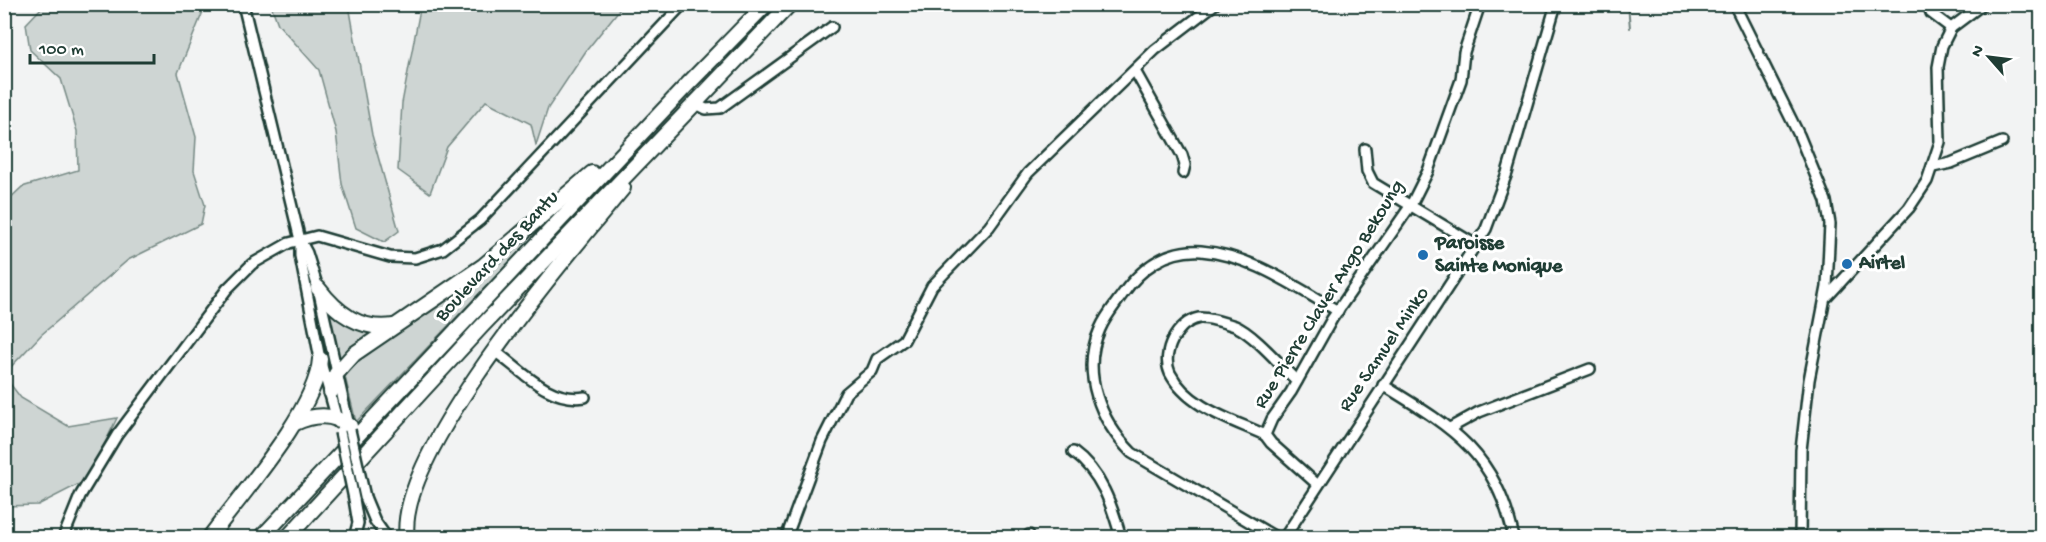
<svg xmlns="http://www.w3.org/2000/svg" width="2046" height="542" font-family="'Gochi Hand',sans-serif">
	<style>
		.green { fill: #ced5d3; stroke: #768984; stroke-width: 1.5 }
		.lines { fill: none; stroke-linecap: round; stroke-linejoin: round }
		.stream { stroke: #6d807b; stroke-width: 2 }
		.minor-casing { stroke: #1f3d34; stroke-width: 14 }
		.highway-casing { stroke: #1f3d34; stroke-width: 18 }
		.minor { stroke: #fff; stroke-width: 9 }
		.highway { stroke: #fff; stroke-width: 14 }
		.minor-bridge-casing { stroke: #1f3d34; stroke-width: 14; stroke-linecap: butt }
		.minor-bridge { stroke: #fff; stroke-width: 9 }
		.poi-dot { fill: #1f6fb2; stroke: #fff; stroke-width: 2 }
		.labels { text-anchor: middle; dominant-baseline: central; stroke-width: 6; stroke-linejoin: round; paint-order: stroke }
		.poi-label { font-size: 20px; font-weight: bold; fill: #1f3d34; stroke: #fff; text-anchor: start }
		.street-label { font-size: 20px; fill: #1f3d34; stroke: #fff }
	</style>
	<rect width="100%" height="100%" fill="#f2f3f3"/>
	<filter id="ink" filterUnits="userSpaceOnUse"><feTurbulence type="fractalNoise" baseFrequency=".0167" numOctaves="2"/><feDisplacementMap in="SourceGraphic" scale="12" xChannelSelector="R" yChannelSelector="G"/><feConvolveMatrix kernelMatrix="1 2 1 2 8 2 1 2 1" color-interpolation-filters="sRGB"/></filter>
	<g filter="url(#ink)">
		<!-- green -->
		<g class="green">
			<path d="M45,4l158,1 -1,9 -24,59 18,64 -2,34 11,34 -4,19 -73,36 -87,75 -36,38v-170l17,-16 56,-17 -1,-39 -16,-52 -31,-29 -4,-26z"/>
			<path d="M421,4h202v1l-37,46 -38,57 -12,37 -5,-21 -45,-23 -39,46 -17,46 -32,-23 4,-67z"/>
			<path d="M271,5h78l23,130 27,96 -15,11 -28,-14 -14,-44 -6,-52 -17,-62 -41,-46z"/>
			<path d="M772,5h12l-76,74 -351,373 -2,-9z"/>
			<path d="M564,205l-208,217 -11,-45 9,-16 123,-83z"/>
			<path d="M327,308l54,23 -41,30z"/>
			<path d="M4,376l17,22 47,28 49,-8 -30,62 -49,25 -33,1z"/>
		</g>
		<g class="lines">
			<!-- stream -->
			<path class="stream" d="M1628,4l2,24"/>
			<!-- minor casing -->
			<g class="minor-casing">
				<g id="minor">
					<path d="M243,4l57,236v16l20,103 18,64"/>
					<path d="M1734,4l65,131 27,66 4,23 -3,63 -18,93 -8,70 -1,88"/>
					<path d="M1928,4l3,9 20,15"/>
					<path d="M1135,71l47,84 3,10 -2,8"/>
					<path d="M694,103l12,6 14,-1 112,-81"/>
					<path d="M1365,149l2,22 6,12 103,62"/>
					<path d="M1933,167l18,-4 51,-21"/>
					<path d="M300,240l7,13 11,35 31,138"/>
					<path d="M1827,297l82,-89 18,-27 13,-39 -2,-75 4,-21 9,-18 32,-24"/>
					<path d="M496,352c26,19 54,51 89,45"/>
					<path d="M1383,385c70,43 112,67 131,153"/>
					<path d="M1450,428l29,-16 111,-43"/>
					<path d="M1265,435l7,-16 19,-27 41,-73 79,-114 17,-34 33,-91 3,-28 16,-48"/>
					<path d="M1265,435c-32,-15 -77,-27 -95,-62 -9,-20 7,-51 29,-55 9,-1 27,5 36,8 19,8 46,40 62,55"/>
					<path d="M1265,435l6,8 47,42"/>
					<path d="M1073,452c28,20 39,53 48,86"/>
					<path d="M365,497l10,24 12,17"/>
					<path d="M354,499l4,24 -4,15"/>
					<path d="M63,538l17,-42 37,-61 110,-146 25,-25 37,-21 28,-7 73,21 25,1 28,-9 37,-29 203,-216"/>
					<path d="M786,538l36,-97 24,-48 26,-22 5,-12 27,-19 28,-54 57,-59 39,-54 127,-123 60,-46"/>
					<path d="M1029,538v-3"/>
					<path d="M1277,538l-145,-85c-31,-31 -52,-80 -32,-124 5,-12 14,-23 22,-34 19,-27 44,-46 79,-44 50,4 94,36 137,60"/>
					<path d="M1284,538l202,-309 21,-56 49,-169"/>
				</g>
			</g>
			<!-- highway casing -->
			<g class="highway-casing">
				<g id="highway">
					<path d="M318,288c19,25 42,43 76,38"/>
					<path d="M331,392l5,-18 18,-20 129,-88 109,-93"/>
					<path d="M295,423c20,-9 37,-10 55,3"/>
					<path d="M209,538c32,-43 108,-129 111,-179"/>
					<path d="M261,538l425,-452 80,-82"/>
					<path d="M287,538l194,-211 309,-323"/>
					<path d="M407,538c-13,-83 162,-284 216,-350"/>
				</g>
			</g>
			<!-- minor -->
			<use href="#minor" class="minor"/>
			<!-- highway -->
			<use href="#highway" class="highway"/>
			<!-- minor-bridge casing -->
			<g class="minor-bridge-casing">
				<g id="minor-bridge">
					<path d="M350,430l15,67"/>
					<path d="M340,432l14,67"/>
				</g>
			</g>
			<!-- minor-bridge -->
			<use href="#minor-bridge" class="minor-bridge"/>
		</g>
	</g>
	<!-- markers -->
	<g class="poi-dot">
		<circle cx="1423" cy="255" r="6"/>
		<circle cx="1847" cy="264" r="6"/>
	</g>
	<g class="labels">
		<!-- poi labels -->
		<g class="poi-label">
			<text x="1435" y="244">Paroisse<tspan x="1435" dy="23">Sainte Monique</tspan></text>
			<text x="1859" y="264">Airtel</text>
		</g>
		<!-- street labels -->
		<g class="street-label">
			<text transform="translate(498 257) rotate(-47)">Boulevard des Bantu</text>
			<text transform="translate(1330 295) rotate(-58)">Rue Pierre Claver Ango Bekoung</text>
			<text transform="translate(1385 350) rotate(-56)">Rue Samuel Minko</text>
		</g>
	</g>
	<!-- margin -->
	<rect width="2046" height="542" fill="none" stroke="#fff" stroke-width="24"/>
	<rect x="12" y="12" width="2022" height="518" fill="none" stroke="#1f3d34" stroke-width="2" filter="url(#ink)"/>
	<!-- north arrow -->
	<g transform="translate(1989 57) rotate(298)" stroke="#ffffff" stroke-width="4.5" paint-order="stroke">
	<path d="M0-4.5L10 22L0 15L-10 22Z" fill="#1f3d34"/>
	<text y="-9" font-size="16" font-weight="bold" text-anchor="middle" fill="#1f3d34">N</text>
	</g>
	<!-- scale -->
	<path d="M30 54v9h124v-9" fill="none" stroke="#1f3d34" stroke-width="3"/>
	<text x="39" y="54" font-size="18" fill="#1f3d34" stroke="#ffffff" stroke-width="4.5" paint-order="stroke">100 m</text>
</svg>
